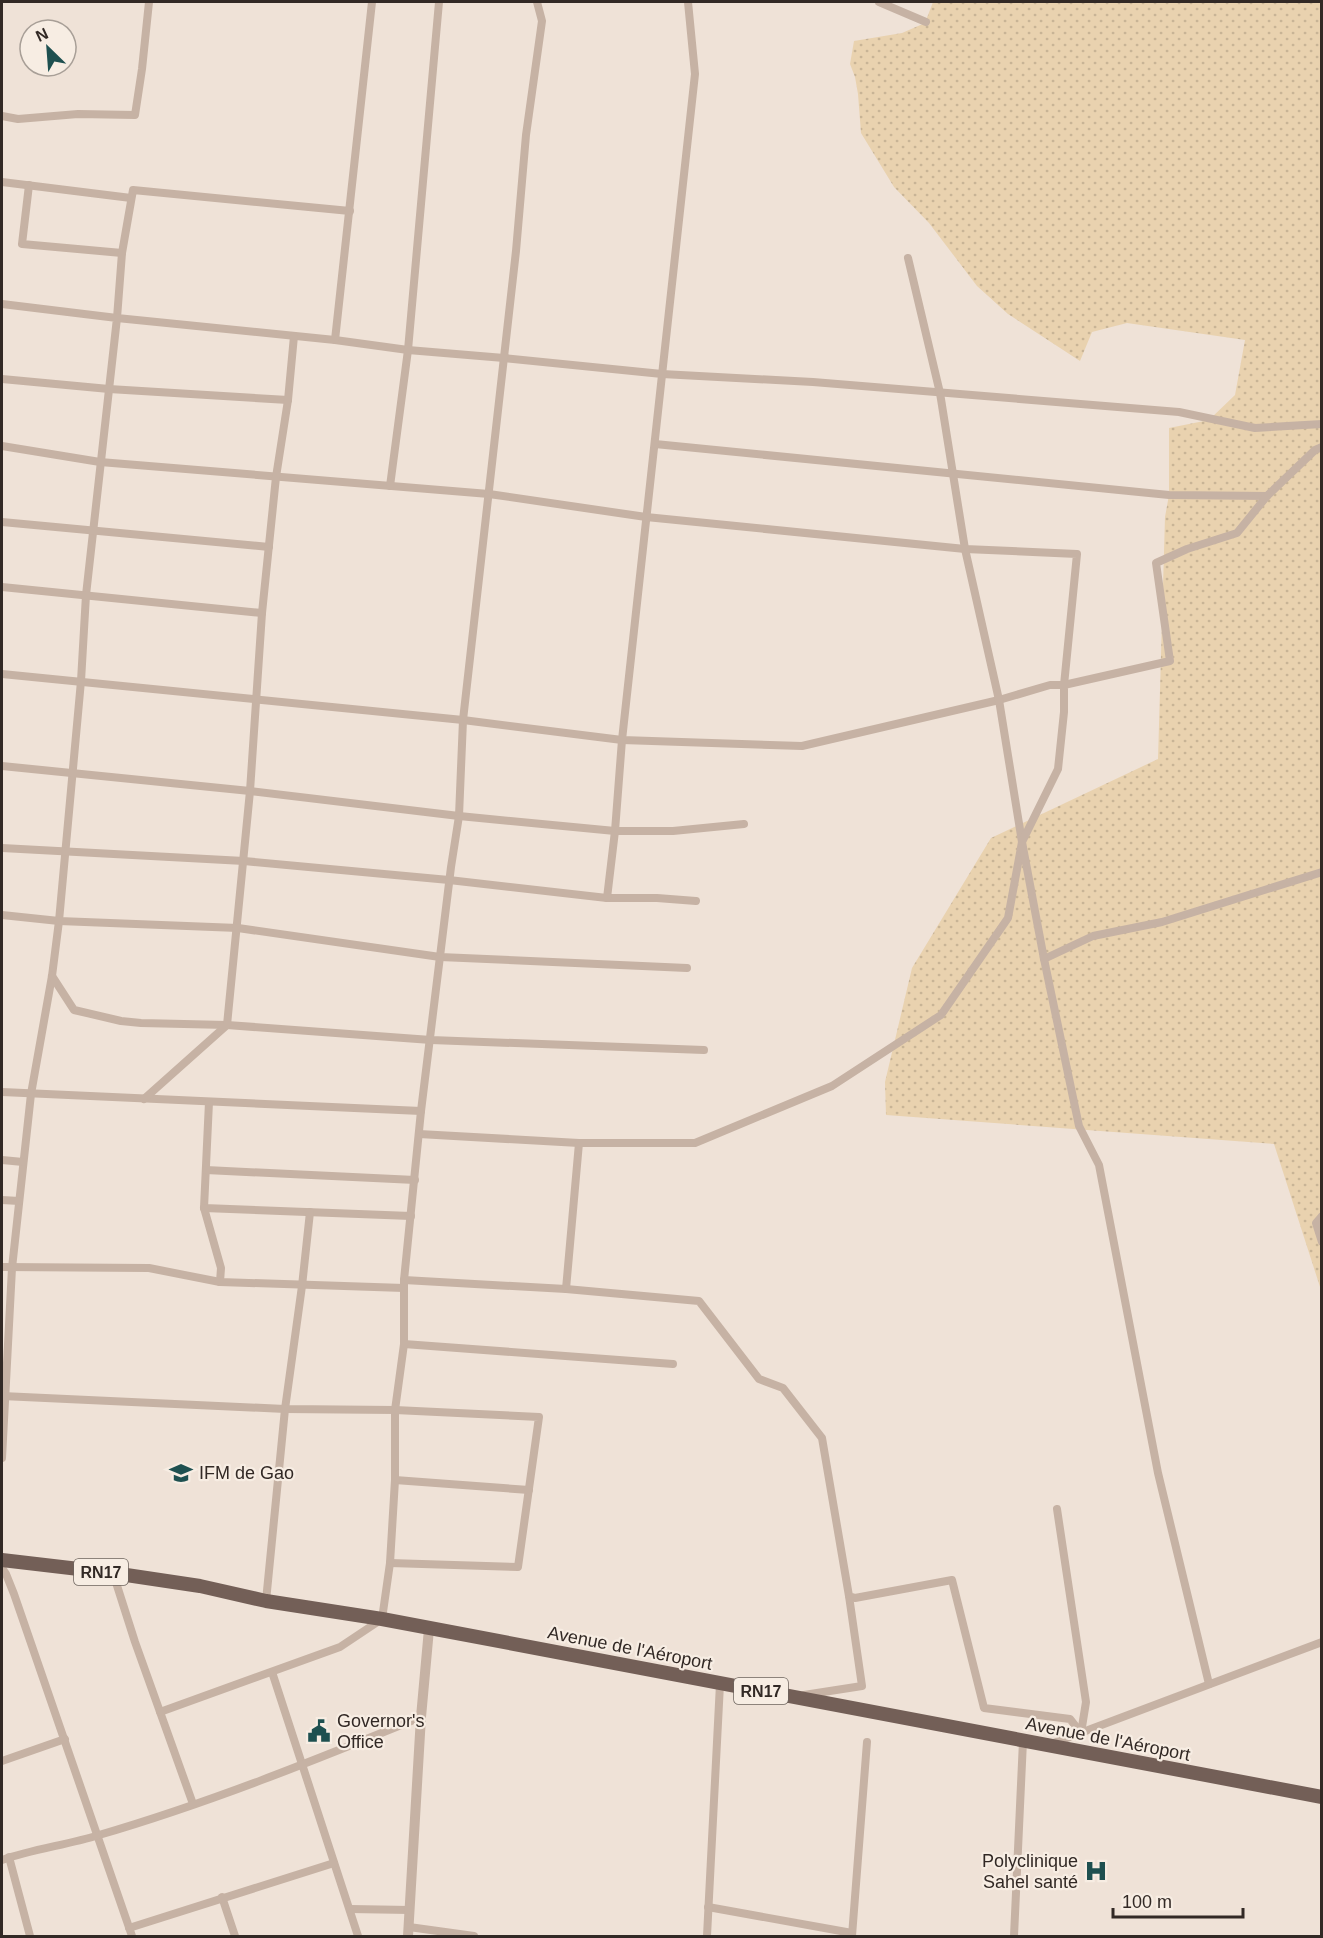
<svg xmlns="http://www.w3.org/2000/svg" width="1323" height="1938" font-family="Arial,sans-serif">
	<style>
		.sand { fill: url(#sand-dots) }
		.lines { fill: none; stroke-linecap: round; stroke-linejoin: round }
		.minor { stroke: #c6b2a4; stroke-width: 8 }
		.tertiary { stroke: #c6b2a4; stroke-width: 10 }
		.primary { stroke: #735f57; stroke-width: 14 }
		.labels { text-anchor: middle; dominant-baseline: central; stroke-width: 4.5; stroke-linejoin: round; paint-order: stroke }
		.shield { fill: #f7ede3; stroke: #6d645e; stroke-width: 1.5 }
		.shield-label { font-size: 16px; font-weight: bold; fill: #322925 }
		.poi-label { font-size: 18px; fill: #322925; stroke: #f7ede3; text-anchor: start }
		.street-label { font-size: 18px; fill: #322925; stroke: #f7ede3 }
	</style>
	<defs>
		<pattern id="sand-dots" width="8" height="8" patternUnits="userSpaceOnUse" patternTransform="scale(1.5)"><rect width="8" height="8" fill="#e9d2af"/><path d="M2 2h.1M6 6h.1" fill="none" stroke="#c8b496" stroke-width="1.8" stroke-linecap="round"/></pattern>
	</defs>
	<rect width="100%" height="100%" fill="#efe2d7"/>
	<!-- sand -->
	<path class="sand" d="M933,2h388v1288l-47,-146 -388,-29 -1,-33 27,-114 79,-130 167,-79 7,-242 4,-22v-67l40,-8 26,-25 10,-55 -118,-17 -35,9 -12,29 -72,-47 -31,-28 -48,-63 -35,-36 -33,-54 -3,-39 -3,-17 -5,-13 4,-23 48,-8 23,-10z"/>
	<g class="lines">
		<!-- minor -->
		<g class="minor">
			<path d="M879,2l47,20"/>
			<path d="M2,116l16,3 60,-5 57,1 7,-46 7,-67"/>
			<path d="M2,182l129,16"/>
			<path d="M29,185l-7,59 100,9"/>
			<path d="M350,211l-217,-21 -11,63 -5,65 218,22 73,10 96,8 158,16 151,8 366,30 76,16 67,-4"/>
			<path d="M2,304l115,14 -31,277 -5,86 -22,240 -7,55 -21,118 -19,174 -10,190"/>
			<path d="M335,340l37,-338"/>
			<path d="M2,379l107,10 179,11"/>
			<path d="M655,444l514,51 98,1"/>
			<path d="M2,446l98,16 389,32 157,23 319,32 112,5 -13,131h-14l-51,15 -197,46 -180,-6 -159,-20 -461,-46"/>
			<path d="M390,486l18,-136 31,-348"/>
			<path d="M2,522l267,25"/>
			<path d="M2,587l260,26"/>
			<path d="M2,766l248,25 209,25 156,15h58l71,-7"/>
			<path d="M2,848l242,13 205,19 158,18h50l39,3"/>
			<path d="M607,898l8,-67 7,-91 73,-666 -7,-72"/>
			<path d="M2,915l57,6 179,7 202,29 247,11"/>
			<path d="M1044,959l49,-23 69,-14 160,-50"/>
			<path d="M52,976l22,34 47,11 20,2 86,2 204,15 273,10"/>
			<path d="M2,1092l419,19"/>
			<path d="M144,1099l83,-74 23,-234 12,-178 14,-136 12,-77 6,-64"/>
			<path d="M209,1102l-5,106 207,8"/>
			<path d="M419,1134l160,9"/>
			<path d="M2,1160l21,2"/>
			<path d="M206,1170l209,10"/>
			<path d="M2,1200l17,1"/>
			<path d="M204,1208l17,60 -1,14"/>
			<path d="M1322,1216l-6,7 6,19"/>
			<path d="M2,1267l147,1 71,14 184,6"/>
			<path d="M404,1280l162,9 133,12 60,78 24,9 39,50 27,158 6,2 97,-18 32,128 86,11 11,14"/>
			<path d="M566,1289l13,-146h116l137,-57 109,-71 67,-97 14,-76 -23,-142 -34,-151 -25,-156 -32,-135"/>
			<path d="M404,1344l269,20"/>
			<path d="M2,1396l283,13 110,1 144,7 -21,150 -128,-4"/>
			<path d="M395,1480l134,10"/>
			<path d="M1057,1509l29,193 -5,31"/>
			<path d="M2,1568l4,6 8,20 118,342"/>
			<path d="M113,1573l22,69 58,162"/>
			<path d="M266,1601l19,-192 17,-123 8,-74"/>
			<path d="M272,1672l86,264"/>
			<path d="M1209,1684l-51,-211 -59,-308 -20,-39 -35,-167 -22,-117 36,-73 6,-57v-27l106,-24 -14,-98 31,-14 50,-16 30,-37 48,-46 7,-3"/>
			<path d="M804,1695l58,-9 -13,-90"/>
			<path d="M160,1712l180,-65 42,-28 8,-56 5,-83v-70l9,-66v-64l17,-169 30,-244 8,-51 4,-96 53,-469 10,-116 16,-114 -5,-19"/>
			<path d="M1051,1744l271,-102"/>
			<path d="M2,1761l63,-22"/>
			<path d="M9,1857l21,79"/>
			<path d="M2,1860c31,-11 65,-15 97,-25 110,-32 216,-75 322,-118"/>
			<path d="M222,1897l13,39"/>
			<path d="M708,1907l144,26"/>
			<path d="M350,1909l60,1"/>
			<path d="M409,1927l65,9"/>
			<path d="M129,1928l205,-65"/>
			<path d="M707,1936l13,-252"/>
			<path d="M852,1936l15,-194"/>
			<path d="M1014,1936l9,-195"/>
		</g>
		<!-- tertiary -->
		<path class="tertiary" d="M408,1936l13,-219 8,-88"/>
		<!-- primary -->
		<path class="primary" d="M2,1560l111,13 87,13 66,15 116,18 940,178"/>
	</g>
	<!-- icons -->
	<defs>
		<g id="school-bare" transform="scale(1.8)"><path d="M0-5L7-2L0 1L-7-2ZM-4 1L0 2.5L4 1V4Q0 6-4 4Z" fill="#1e5050" stroke="#f7ede3" stroke-width="2.5" paint-order="stroke"/></g>
		<g id="civic-bare" transform="scale(1.8)"><path d="M-.6-6.5H3V-4.5H.6V-3L4-1V1h2V6H-6V1h2V-1L-.6-3ZM-1.2 2.5V6h2.4V2.5Z" fill="#1e5050" stroke="#f7ede3" stroke-width="2.5" paint-order="stroke"/></g>
		<g id="hospital-bare" transform="scale(1.8)"><path d="M-5-5h3v3.5h4V-5h3V5h-3V1.5h-4V5h-3Z" fill="#1e5050" stroke="#f7ede3" stroke-width="2.5" paint-order="stroke"/></g>
	</defs>
	<g fill-rule="evenodd">
		<use href="#school-bare" x="181" y="1473"/>
		<use href="#civic-bare" x="319" y="1731"/>
		<use href="#hospital-bare" x="1096" y="1871"/>
	</g>
	<g class="labels">
		<!-- shield labels -->
		<g class="shield">
			<rect x="74" y="1559" width="54" height="26" rx="4.5"/>
			<rect x="734" y="1678" width="54" height="26" rx="4.5"/>
		</g>
		<g class="shield-label">
			<text x="101" y="1572">RN17</text>
			<text x="761" y="1691">RN17</text>
		</g>
		<!-- poi labels -->
		<g class="poi-label">
			<text x="199" y="1473">IFM de Gao</text>
			<text x="337" y="1721">Governor's<tspan x="337" dy="21">Office</tspan></text>
			<text x="1078" y="1861" text-anchor="end">Polyclinique<tspan x="1078" dy="21">Sahel santé</tspan></text>
		</g>
		<!-- street labels -->
		<g class="street-label">
			<text transform="translate(630 1648) rotate(11)">Avenue de l'Aéroport</text>
			<text transform="translate(1108 1739) rotate(11)">Avenue de l'Aéroport</text>
		</g>
	</g>
	<!-- border -->
	<rect width="1323" height="1938" fill="none" stroke="#322925" stroke-width="6"/>
	<!-- north arrow -->
	<g transform="translate(48 48) rotate(335)"><circle r="28" fill="#f7ede3" stroke="#a89f97" stroke-width="1.5"/>
	<path d="M0-4.5L10 22L0 15L-10 22Z" fill="#1e5050"/>
	<text y="-9" font-size="16" font-weight="bold" text-anchor="middle" fill="#322925">N</text>
	</g>
	<!-- scale -->
	<path d="M1113 1908v9h130v-9" fill="none" stroke="#322925" stroke-width="3"/>
	<text x="1122" y="1908" font-size="18" fill="#322925" stroke="#f7ede3" stroke-width="4.5" paint-order="stroke">100 m</text>
</svg>
